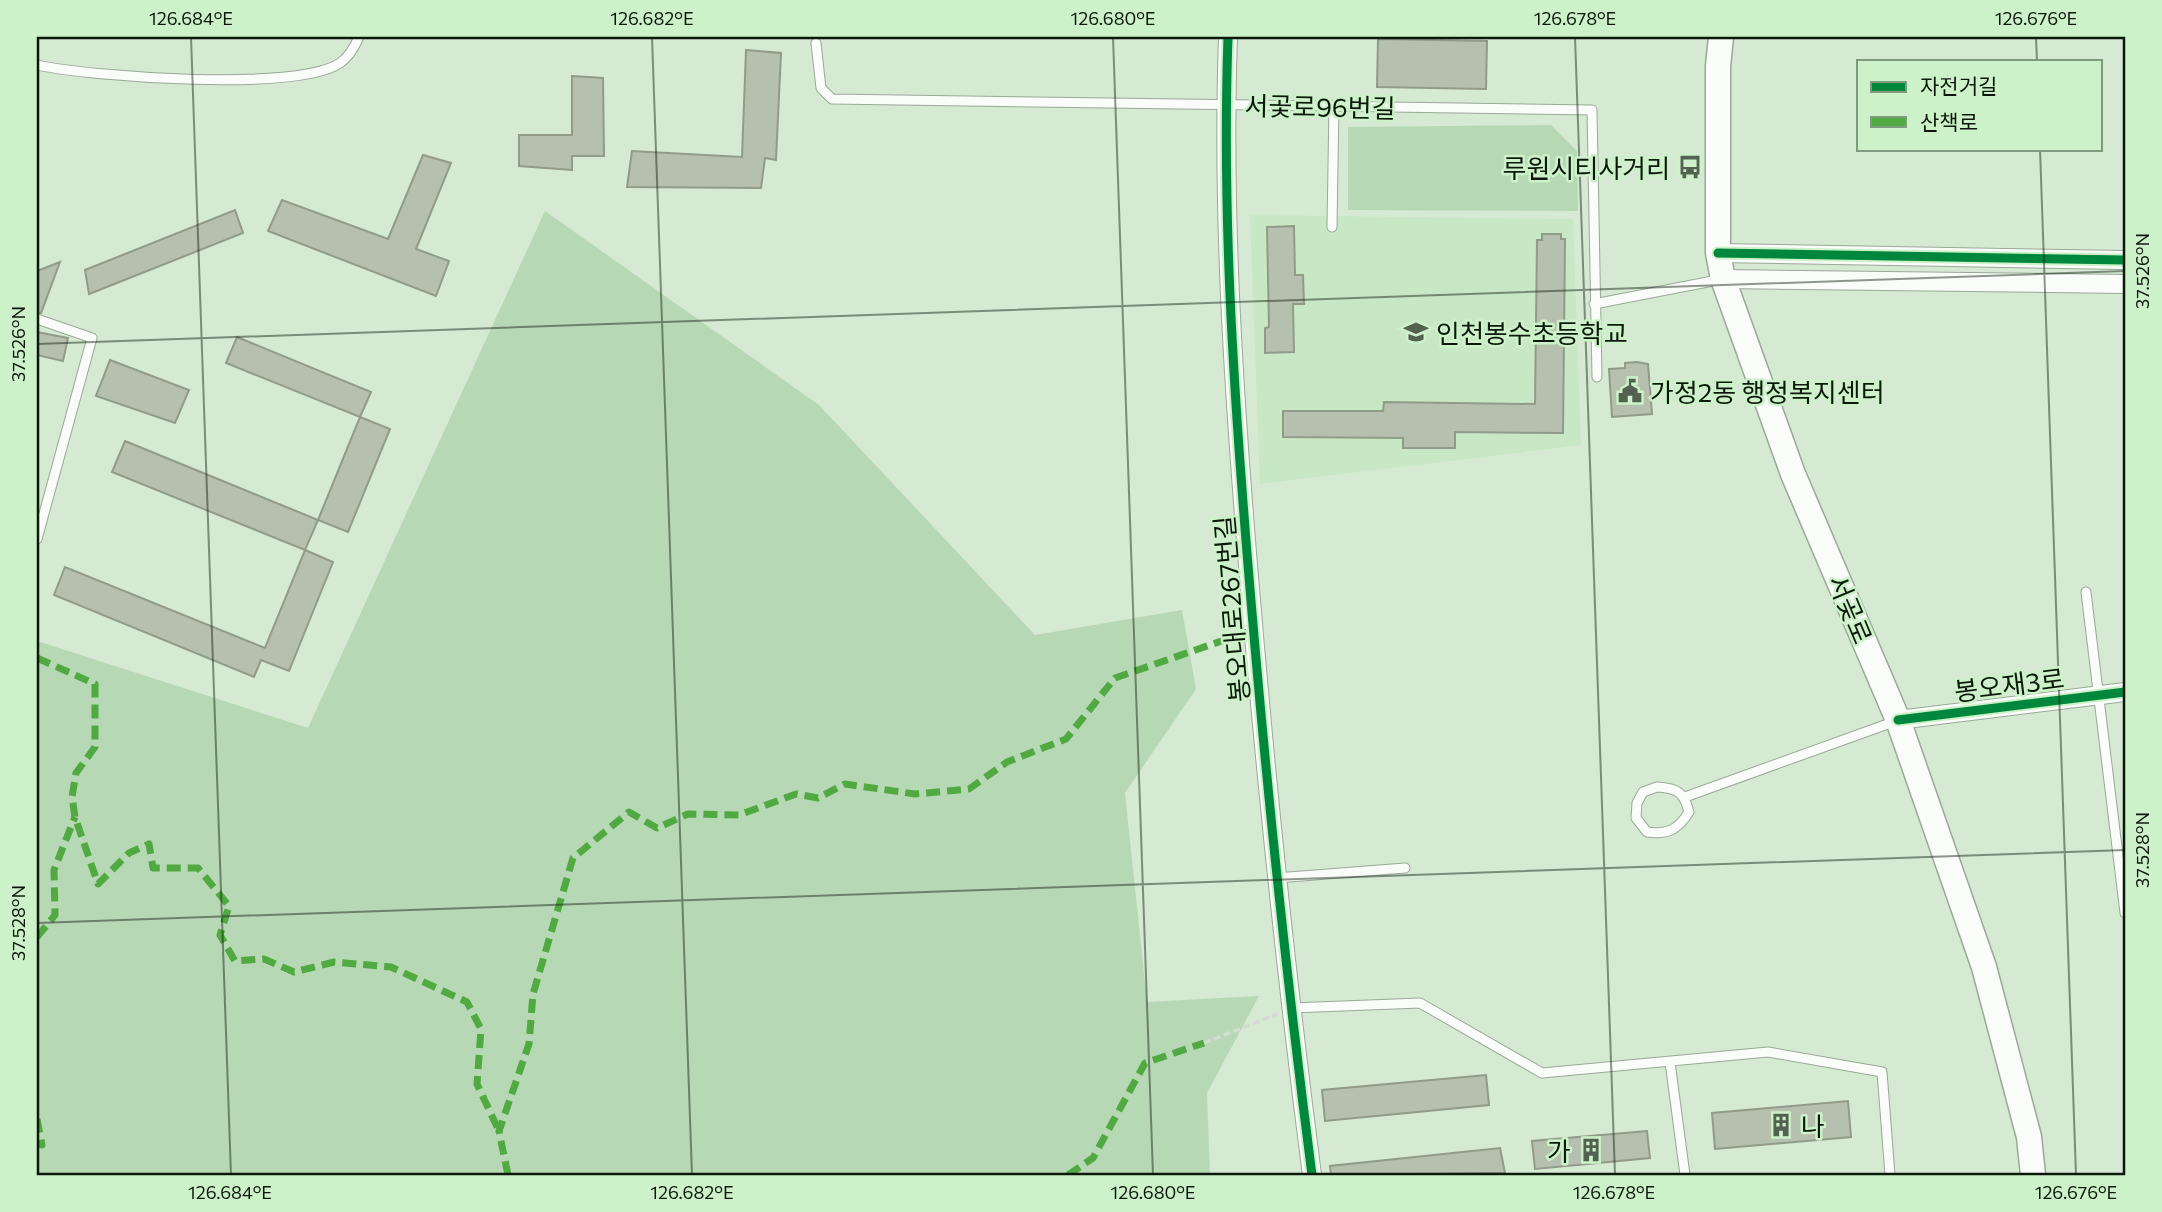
<svg xmlns="http://www.w3.org/2000/svg" width="2162" height="1212" font-family="Commissioner,'Noto Sans KR',sans-serif">
	<style>
		.built { fill: #c8e8c5 }
		.green { fill: #b7d8b5 }
		.building { fill: #b5c1ae; stroke: #909b89; stroke-width: 2 }
		.lines { fill: none; stroke-linecap: round; stroke-linejoin: round }
		.service-casing { stroke: #9aa998; stroke-width: 11 }
		.minor-casing { stroke: #9aa998; stroke-width: 20 }
		.secondary-casing { stroke: #9aa998; stroke-width: 27 }
		.path { stroke: #d5dbd4; stroke-width: 3.5; stroke-dasharray: 7 3.5; stroke-linecap: butt }
		.service { stroke: #f9fcf8; stroke-width: 9 }
		.minor { stroke: #f9fcf8; stroke-width: 18 }
		.secondary { stroke: #f9fcf8; stroke-width: 24 }
		.quiet { stroke: #50a941; stroke-width: 7; stroke-dasharray: 14 7; stroke-linecap: butt }
		.cycleway-casing { stroke: #cdf2ca; stroke-width: 13 }
		.cycleway { stroke: #00873e; stroke-width: 9 }
		.ticks { fill: none; stroke: #0b180a; stroke-width: 2; stroke-opacity: 0.45 }
		.labels { text-anchor: middle; dominant-baseline: central; stroke-width: 5; stroke-linejoin: round; paint-order: stroke }
		.street-label { font-size: 26px; fill: #0b180a; stroke: #cdf2ca }
		.poi-label { font-size: 26px; fill: #0b180a; stroke: #cdf2ca; text-anchor: start }
		.neatline { fill: none; stroke: #0b180a; stroke-width: 2.5 }
		.ticks-label { font-size: 18px; text-anchor: middle; fill: #0b180a }
	</style>
	<rect width="100%" height="100%" fill="#d5e9d3"/>
	<!-- built -->
	<path class="built" d="M1250,215l323,4 8,226 -321,39z"/>
	<!-- green -->
	<g class="green">
		<path d="M1551,125l26,26 1,60 -230,-1v-83z"/>
		<path d="M545,211l274,194 216,230 147,-25 14,79 -71,104 22,209 112,-6 -52,97 3,82h-1173v-534l271,87z"/>
	</g>
	<!-- building -->
	<g class="building">
		<path d="M1378,39l109,2 -1,48 -109,-2z"/>
		<path d="M746,50l35,3 -5,107 -11,-2 -4,30 -134,-1 5,-36 110,6z"/>
		<path d="M572,76l31,2 1,78h-32v14l-53,-4v-31h53z"/>
		<path d="M423,155l28,8 -35,86 33,12 -13,35 -168,-65 14,-31 106,39z"/>
		<path d="M235,210l8,23 -154,61 -4,-24z"/>
		<path d="M1294,226l1,49h8l1,29h-11l1,48 -29,1v-25l4,-1 -2,-100z"/>
		<path d="M1542,234h19v5h4l-2,194 -108,-1v16h-52v-10l-120,-1v-26h100l1,-9 151,2 2,-164h5z"/>
		<path d="M60,262l-19,51 -4,-1v-41z"/>
		<path d="M37,332l31,6 -5,23 -26,-6z"/>
		<path d="M237,337l134,55 -11,25 -134,-54z"/>
		<path d="M110,360l79,30 -14,33 -79,-27z"/>
		<path d="M1637,362l11,2 4,50 -40,3 -3,-48 16,-1v-5z"/>
		<path d="M360,417l30,12 -42,103 -30,-12z"/>
		<path d="M125,441l193,79 -13,30 -193,-78z"/>
		<path d="M305,550l28,12 -44,109 -28,-11 -7,17 -200,-82 11,-28 200,81z"/>
		<path d="M1486,1075l3,30 -164,16 -3,-31z"/>
		<path d="M1848,1101l3,36 -136,12 -3,-36z"/>
		<path d="M1647,1131l3,27 -115,11 -3,-28z"/>
		<path d="M1500,1148l5,25 -174,2 -1,-9z"/>
	</g>
	<g class="lines">
		<!-- service casing -->
		<g class="service-casing">
			<g id="service">
				<path d="M816,43l5,45 11,11 760,11 5,267"/>
				<path d="M37,65c55,12 260,27 303,-2 9,-6 15,-17 19,-26"/>
				<path d="M1332,227l2,-122"/>
				<path d="M1594,304l129,-25"/>
				<path d="M37,319l55,19 -55,201"/>
				<path d="M2086,592l39,321"/>
				<path d="M1657,787c20,1 27,5 32,25 -11,18 -22,23 -42,20l-11,-14 1,-15 6,-11z"/>
				<path d="M1685,797l211,-76"/>
				<path d="M1276,878l129,-10"/>
				<path d="M1291,1008l129,-5 122,70 226,-21 114,20 8,103"/>
				<path d="M1670,1062l15,113"/>
			</g>
		</g>
		<!-- minor casing -->
		<g class="minor-casing">
			<g id="minor">
				<path d="M1228,37c-6,172 5,344 19,516 17,208 38,415 65,622"/>
				<path d="M1718,253l407,7"/>
				<path d="M1723,279l402,5"/>
				<path d="M1898,720l227,-28"/>
			</g>
		</g>
		<!-- secondary casing -->
		<g class="secondary-casing">
			<path id="secondary" d="M1721,37l-3,29v187l5,26 70,195 105,246 86,247 45,170 4,38"/>
		</g>
		<!-- path -->
		<path class="path" d="M1204,1043l73,-29"/>
		<!-- service -->
		<use href="#service" class="service"/>
		<!-- minor -->
		<use href="#minor" class="minor"/>
		<!-- secondary -->
		<use href="#secondary" class="secondary"/>
		<!-- quiet -->
		<g class="quiet">
			<path d="M37,658l58,26v63l-19,26 -4,24 3,20 23,67 31,-31 20,-9 4,24h45l31,38 -9,29 15,26 29,-2 30,13 40,-10 57,5 76,35 14,27 -4,55 22,47"/>
			<path d="M37,937l18,-22 -1,-45 21,-53"/>
			<path d="M37,1119l5,26 -5,-2"/>
			<path d="M508,1175l-9,-44 30,-87 4,-50 40,-136 56,-46 28,16 31,-14 51,1 57,-21 22,4 27,-14 70,10 54,-5 38,-27 59,-23 49,-61 138,-48"/>
			<path d="M1068,1175l25,-17 52,-95 59,-20"/>
		</g>
		<!-- cycleway casing -->
		<g class="cycleway-casing">
			<g id="cycleway">
				<path d="M1228,37c-6,172 5,344 19,516 17,208 38,415 65,622"/>
				<path d="M1718,253l407,7"/>
				<path d="M1898,720l227,-28"/>
			</g>
		</g>
		<!-- cycleway -->
		<use href="#cycleway" class="cycleway"/>
	</g>
	<!-- ticks -->
	<path class="ticks" d="M191,37l40,1138M652,37l40,1138M1113,37l40,1138M1575,37l40,1138M2036,37l1,24M2040,149l36,1026M37,344l2088,-73M37,923l2088,-73"/>
	<!-- icons -->
	<defs>
		<g id="bus-bare" transform="scale(1.89)"><path d="M-5-6H5V4H4V6H2V4H-2V6H-4V4H-5ZM-3.5-4V0h7V-4ZM-3.5 1.2v1.5H-2V1.2ZM2 1.2v1.5H3.5V1.2Z" fill="#526150" stroke="#cdf2ca" stroke-width="2.5" paint-order="stroke"/></g>
		<g id="school-bare" transform="scale(1.89)"><path d="M0-5L7-2L0 1L-7-2ZM-4 1L0 2.5L4 1V4Q0 6-4 4Z" fill="#526150" stroke="#cdf2ca" stroke-width="2.5" paint-order="stroke"/></g>
		<g id="civic-bare" transform="scale(1.89)"><path d="M-.6-6.5H3V-4.5H.6V-3L4-1V1h2V6H-6V1h2V-1L-.6-3ZM-1.2 2.5V6h2.4V2.5Z" fill="#526150" stroke="#cdf2ca" stroke-width="2.5" paint-order="stroke"/></g>
		<g id="building-bare" transform="scale(1.89)"><path d="M-4-6H4V6H1V3H-1V6H-4ZM-2.5-4.3h1.7v1.8h-1.7ZM.8-4.3h1.7v1.8H.8ZM-2.5-1h1.7V.8h-1.7ZM.8-1h1.7V.8H.8Z" fill="#526150" stroke="#cdf2ca" stroke-width="2.5" paint-order="stroke"/></g>
	</defs>
	<g fill-rule="evenodd">
		<use href="#bus-bare" x="1690" y="167"/>
		<use href="#school-bare" x="1416" y="332"/>
		<use href="#civic-bare" x="1630" y="391"/>
		<use href="#building-bare" x="1781" y="1125"/>
		<use href="#building-bare" x="1591" y="1150"/>
	</g>
	<g class="labels">
		<!-- street labels -->
		<g class="street-label">
			<text transform="translate(1320 106) rotate(1)">서곷로96번길</text>
			<text transform="translate(1231 609) rotate(-95)">봉오대로267번길</text>
			<text transform="translate(1851 609) rotate(67)">서곶로</text>
			<text transform="translate(2009 684) rotate(-7)">봉오재3로</text>
		</g>
		<!-- poi labels -->
		<g class="poi-label">
			<text x="1670" y="167" text-anchor="end">루원시티사거리</text>
			<text x="1436" y="332">인천봉수초등학교</text>
			<text x="1650" y="391">가정2동 행정복지센터</text>
			<text x="1801" y="1125">나</text>
			<text x="1571" y="1150" text-anchor="end">가</text>
		</g>
	</g>
	<!-- border -->
	<rect width="2162" height="1212" fill="none" stroke="#cdf2ca" stroke-width="77"/>
	<!-- legend -->
	<rect x="1857" y="60" width="245" height="91" fill="#cdf2ca" stroke="#7f9b7d" stroke-width="2"/>
	<rect x="1871" y="82" width="35" height="10" fill="#00873e" stroke="#7f9b7d" stroke-width="2"/>
	<text x="1920" y="94" font-size="21" fill="#0b180a">자전거길</text>
	<rect x="1871" y="117" width="35" height="10" fill="#50a941" stroke="#7f9b7d" stroke-width="2"/>
	<text x="1920" y="130" font-size="21" fill="#0b180a">산책로</text>
	<rect x="38" y="38" width="2086" height="1136" class="neatline"/>
	<g class="ticks-label">
		<text x="191" y="25">126.684°E</text>
		<text x="652" y="25">126.682°E</text>
		<text x="1113" y="25">126.680°E</text>
		<text x="1575" y="25">126.678°E</text>
		<text x="2036" y="25">126.676°E</text>
		<text transform="translate(2143 271) rotate(-90)" y="6">37.526°N</text>
		<text transform="translate(19 344) rotate(-90)" y="6">37.526°N</text>
		<text transform="translate(2143 850) rotate(-90)" y="6">37.528°N</text>
		<text transform="translate(19 923) rotate(-90)" y="6">37.528°N</text>
		<text x="230" y="1199">126.684°E</text>
		<text x="692" y="1199">126.682°E</text>
		<text x="1153" y="1199">126.680°E</text>
		<text x="1614" y="1199">126.678°E</text>
		<text x="2076" y="1199">126.676°E</text>
	</g>
</svg>
